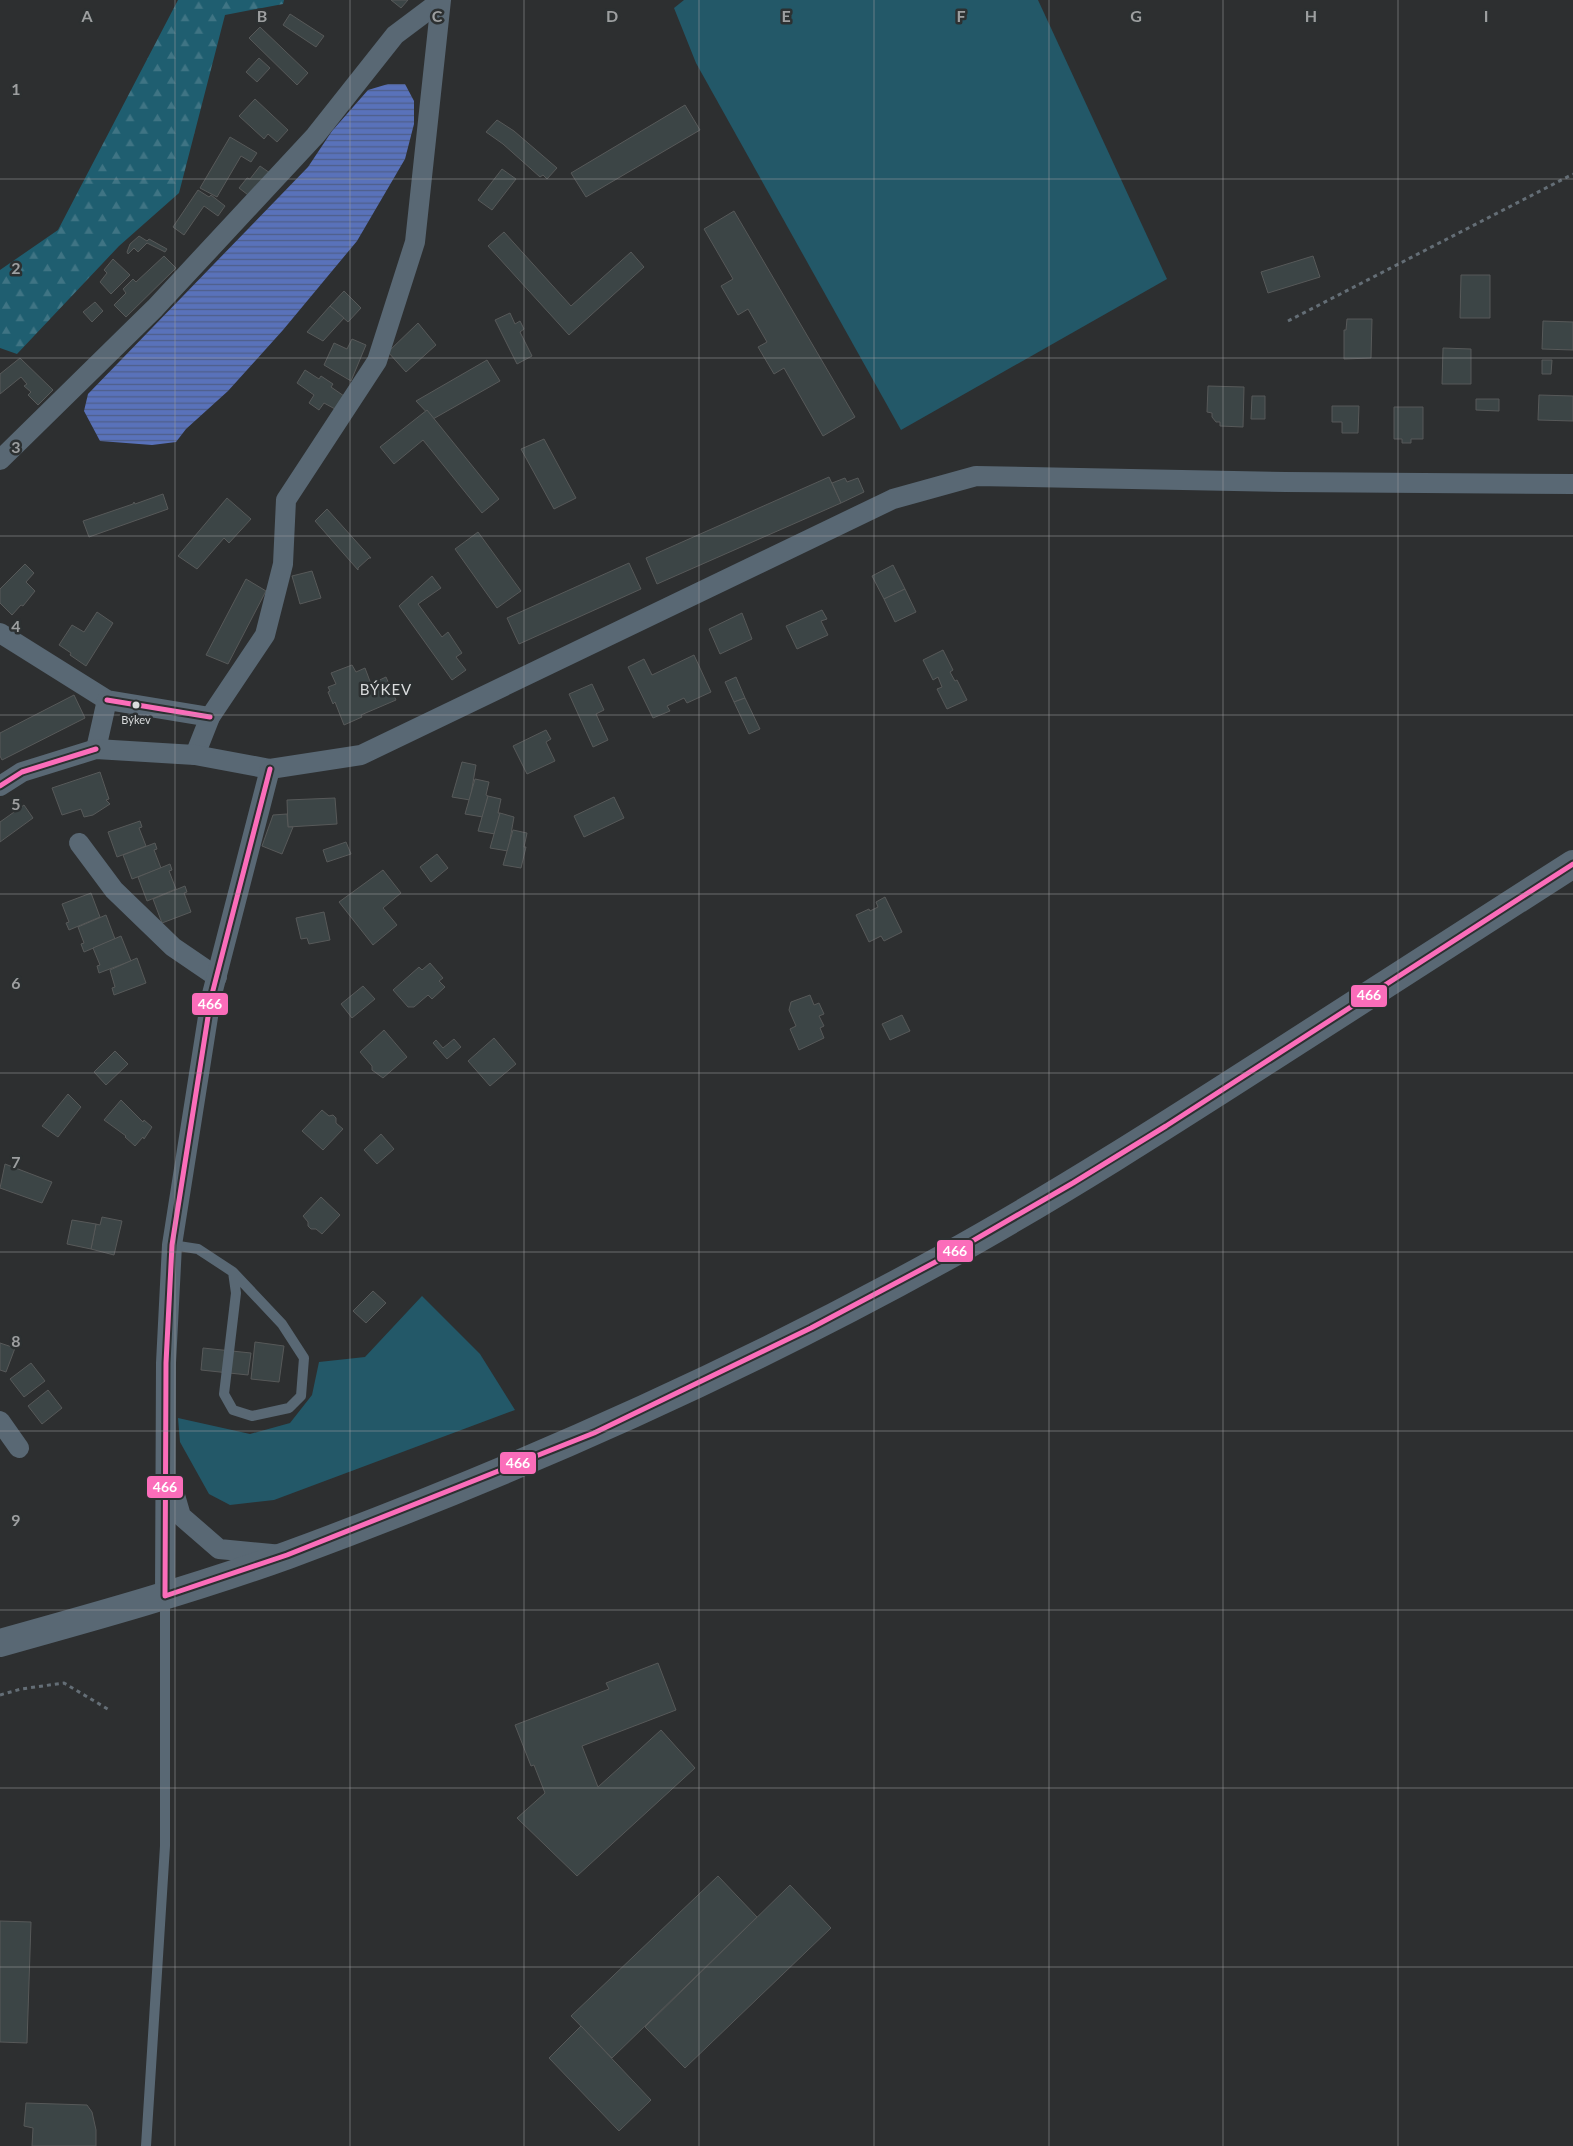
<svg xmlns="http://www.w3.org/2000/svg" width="1573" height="2146" font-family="Lato,sans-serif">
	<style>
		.grass { fill: #235868 }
		.forest { fill: url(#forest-firs) }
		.water { fill: url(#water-rules) }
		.building { fill: #3c4546; stroke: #575959 }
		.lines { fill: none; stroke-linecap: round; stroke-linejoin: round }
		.path { stroke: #646e76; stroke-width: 3; stroke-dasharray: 4 4; stroke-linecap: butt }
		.lane { stroke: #596874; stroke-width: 10 }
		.street { stroke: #596874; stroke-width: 20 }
		.primary { stroke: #596874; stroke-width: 28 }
		.bus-1-casing { stroke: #2c3031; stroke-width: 9 }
		.bus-1 { stroke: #fb6dba; stroke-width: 5 }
		.grid { fill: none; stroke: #9d9fa0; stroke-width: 1; stroke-opacity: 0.55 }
		.bus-dot { fill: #dadcdd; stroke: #2c3031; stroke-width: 2 }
		.labels { text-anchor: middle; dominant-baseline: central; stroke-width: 5; stroke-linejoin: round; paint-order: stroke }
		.bus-label { font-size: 11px; fill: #dadcdd; stroke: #2c3031 }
		.quarter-label { font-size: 15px; letter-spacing: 1px; fill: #dadcdd; stroke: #2c3031 }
		.grid-label { font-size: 16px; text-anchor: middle; font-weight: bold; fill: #9d9fa0; stroke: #2c3031; stroke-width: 5; stroke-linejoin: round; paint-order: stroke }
		.line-badge { stroke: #2c3031; stroke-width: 2 }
		.badge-label { font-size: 14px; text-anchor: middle; font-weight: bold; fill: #fff }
	</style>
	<defs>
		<pattern id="forest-firs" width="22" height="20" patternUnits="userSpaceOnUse" patternTransform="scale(1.25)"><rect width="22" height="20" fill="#1f5e70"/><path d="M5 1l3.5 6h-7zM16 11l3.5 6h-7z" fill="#3f7484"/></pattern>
		<pattern id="water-rules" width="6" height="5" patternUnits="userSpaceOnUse" patternTransform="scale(1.25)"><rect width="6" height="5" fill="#5972ba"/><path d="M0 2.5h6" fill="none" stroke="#4f5f8a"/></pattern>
	</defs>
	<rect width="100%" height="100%" fill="#2d2f30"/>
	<!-- grass -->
	<g class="grass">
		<path d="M684,0h354l129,279 -266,151 -205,-367 -22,-55z"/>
		<path d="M422,1296l58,58 35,56 -241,90 -44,5 -21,-11 -29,-52 -2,-24 72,16 40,-11 22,-28 7,-33 46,-5z"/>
	</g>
	<!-- forest -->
	<path class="forest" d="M178,0h106l-1,4 -58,11 -46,178 -60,53 -102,108 -17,-6v-78l58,-40z"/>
	<!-- water -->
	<path class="water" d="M388,84h17l9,17v23l-9,35 -48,82 -74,89 -55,61 -42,38 -10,13 -24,3 -52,-4 -16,-30 4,-17 220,-227 24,-36 36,-41z"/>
	<!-- building -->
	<g class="building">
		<path d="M391,0h17l-7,8z"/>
		<path d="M290,14l34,22 -8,11 -33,-22z"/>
		<path d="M260,27l48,46 -11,12 -48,-47z"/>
		<path d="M259,58l11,10 -13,14 -11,-10z"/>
		<path d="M255,99l33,31 -11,12 -9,-8 -4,5 -25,-23z"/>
		<path d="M685,105l15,25 -114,67 -15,-24z"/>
		<path d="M497,120l17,11 43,37 -10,11 -4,-4 -3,2 -37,-33 -17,-12z"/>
		<path d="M230,137l27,16 -6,9 -10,-6 -24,41 -17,-9z"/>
		<path d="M260,166l10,7 -18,25 -13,-10 8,-10 3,1z"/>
		<path d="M502,169l14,10 -24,31 -14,-10z"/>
		<path d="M198,190l11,7 2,-2 14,11 -7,10 -14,-10 -20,29 -11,-8z"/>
		<path d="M734,211l121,206 -32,19 -39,-68 -10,6 -16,-27 9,-5 -19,-33 -10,6 -17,-29 12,-7 -29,-50z"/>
		<path d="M504,232l67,74 60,-54 13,15 -75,68 -81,-89z"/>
		<path d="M139,236l8,5 2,-2 18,10 -2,3 -18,-9 -9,9 -4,-4 -6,6 -1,-2 3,-8z"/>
		<path d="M164,256l12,12 -50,49 -12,-12 12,-12 -3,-4 10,-10 3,3z"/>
		<path d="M1313,256l7,21 -52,16 -7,-21z"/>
		<path d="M113,259l17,16 -19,19 -11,-12 7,-9 -3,-3z"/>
		<path d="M1461,275h29v43h-30z"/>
		<path d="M344,291l17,17 -13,14 -18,-16z"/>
		<path d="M95,302l8,9 -11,11 -9,-10z"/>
		<path d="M330,306l14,12 -21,23 -16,-9z"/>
		<path d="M510,313l5,11 5,-3 4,8 -4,3 12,24 -15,8 -22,-44z"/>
		<path d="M1347,319h25l-1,39 -27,1v-29h2z"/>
		<path d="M1543,321l30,1v28l-31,-1z"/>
		<path d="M418,323l18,22 -30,27 -18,-20z"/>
		<path d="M352,339l14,6 -15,36 -27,-16 10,-22 13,6z"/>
		<path d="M1443,348l28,1v35h-29z"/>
		<path d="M20,358l33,32 -15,15 -10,-10 3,-3 -7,-6 3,-2 -6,-7 -21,17v-20z"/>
		<path d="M487,360l13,21 -67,38 -17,-18z"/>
		<path d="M1542,360h10l-1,14h-9z"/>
		<path d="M305,370l14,9 2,-3 12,8 -2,3 13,9 -9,13 -11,-6 -5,7 -10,-7 5,-8 -17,-12z"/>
		<path d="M1208,386l36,1 -1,40 -23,-1v-4h-4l-4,-5v-4l-5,-1z"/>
		<path d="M1539,395l34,1v25l-35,-1z"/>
		<path d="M1252,396h13v23h-14z"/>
		<path d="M1476,399h23v12l-23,-1z"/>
		<path d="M1332,406h27l-1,27h-16v-11h-10z"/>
		<path d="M1394,407h29v32h-12v4h-9v-4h-8z"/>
		<path d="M427,410l72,89 -17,14 -59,-73 -29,24 -14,-17z"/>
		<path d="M544,439l32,59 -22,11 -33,-60z"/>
		<path d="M829,477l12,26 -184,81 -11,-26z"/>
		<path d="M845,478l2,4 11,-4 6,14 -23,11 -9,-20z"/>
		<path d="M163,494l5,15 -79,28 -6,-16 50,-17 1,-2 1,2z"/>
		<path d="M227,498l24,21 -22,24 -5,-5 -27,31 -19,-13z"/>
		<path d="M327,509l44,49h-2l-11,10v2l-43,-49z"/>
		<path d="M478,532l43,59 -24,17 -42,-59z"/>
		<path d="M629,563l12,26 -122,55 -12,-26z"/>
		<path d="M25,564l9,9 -8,9 9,9 -12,15 -2,-1 -9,10 -12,-12v-14z"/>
		<path d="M893,565l12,24 -21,10 -12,-23z"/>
		<path d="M312,571l9,27 -21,6 -8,-28z"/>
		<path d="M432,576l9,12 -23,16 24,33 6,-5 14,21 -6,4 10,13 -14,10 -53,-74z"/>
		<path d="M246,579l20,12 -38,73 -22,-9z"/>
		<path d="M905,589l11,23 -21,10 -11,-23z"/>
		<path d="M822,610l5,9 -6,2 7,14 -31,14 -11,-23z"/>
		<path d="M97,612l16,11 -27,43 -16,-11 1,-2 -12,-8 13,-20 12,7z"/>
		<path d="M742,613l10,26 -32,15 -11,-25z"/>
		<path d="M943,650l10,20 -3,2 5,9 2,-1 10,20 -20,9 -10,-20 5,-2 -4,-10 -5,3 -10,-20z"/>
		<path d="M694,655l17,37 -24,11 -3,-5 -17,8 3,5 -17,7 -25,-51 16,-8 8,16z"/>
		<path d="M352,665l4,7 9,-4 6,16 15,-7 10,23 -35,15 1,2 -18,8 -9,-23 -2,2 -5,-12 2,-1 -2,-4 8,-3 -5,-11z"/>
		<path d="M736,677l9,21 -11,4 -9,-20z"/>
		<path d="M592,684l12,26 -8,4 12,26 -15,7 -24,-53z"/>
		<path d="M74,695l11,23 -83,42 -2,-4v-23z"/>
		<path d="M745,698l15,31 -11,5 -15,-32z"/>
		<path d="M546,730l5,9 -5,3 9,19 -28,13 -14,-28z"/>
		<path d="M462,762l14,3 -6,35 -18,-3z"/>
		<path d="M100,772l9,27 -3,1 4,4 -17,11 -9,2 -3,-8 -19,6 -10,-27z"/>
		<path d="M475,779l14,3 -3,13 2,1 -5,21 -18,-3z"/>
		<path d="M488,796l13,3 -3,14h2l-5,21 -17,-3z"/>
		<path d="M614,797l10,21 -40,19 -10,-21z"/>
		<path d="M335,798l2,26 -49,3 -1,-27z"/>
		<path d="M24,805l9,13 -33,24v-20z"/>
		<path d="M500,813l14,4 -6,34 -18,-3z"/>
		<path d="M287,814l1,13h5l-11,27 -20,-8 11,-31z"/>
		<path d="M140,821l2,6 -3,1 7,18 -29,11 -9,-25z"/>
		<path d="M513,830l14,3 -3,14h2l-5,21 -18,-3z"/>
		<path d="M346,842l5,12 -24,8 -4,-12z"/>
		<path d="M155,843l2,6 -3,1 7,18 -29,11 -9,-24z"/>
		<path d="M437,854l11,14 -17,14 -11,-15z"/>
		<path d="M170,864l2,6 -3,1 7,18 -29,12 -9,-24z"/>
		<path d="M383,870l18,23 -18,15 14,17 -24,20 -34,-43z"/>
		<path d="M185,886l2,6 -3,1 7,19 -29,11 -9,-24z"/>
		<path d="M91,893l9,24 -31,13 -3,-7 3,-1 -7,-18z"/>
		<path d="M885,897l17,35 -18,9 -3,-5 -12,6 -13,-27 13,-6 1,2 8,-4 -2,-5z"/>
		<path d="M324,912l6,28 -21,4 -2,-6 -6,1 -5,-21z"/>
		<path d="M106,915l9,24 -31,13 -3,-8 3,-1 -6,-16z"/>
		<path d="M121,936l10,25 -32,12 -2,-7 3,-1 -7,-17z"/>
		<path d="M137,958l9,25 -32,12 -2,-7 3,-1 -5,-17z"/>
		<path d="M430,963l13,15 -4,3 6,6 -13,12 -4,-4 -14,12h-6l-15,-17 26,-23 3,3z"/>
		<path d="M363,986l12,13 -23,19 -11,-14z"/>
		<path d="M810,995l4,10 5,-2 5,11 -5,2 5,10 -4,2 4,10 -25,12 -9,-21 6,-3 -7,-16 2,-8z"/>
		<path d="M902,1015l8,16 -20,9 -8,-16z"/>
		<path d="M384,1030l23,27 -24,21 -11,-8v-4l-12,-14z"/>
		<path d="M494,1038l22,26 -26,22 -22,-25z"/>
		<path d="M454,1039l7,8 -14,12 -14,-16 3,-3 7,8z"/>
		<path d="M115,1051l13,13 -22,21 -12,-13z"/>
		<path d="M68,1094l13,13 -23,30 -16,-11z"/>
		<path d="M121,1100l22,22 1,-2 8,7 -8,12 -1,-2 -8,9 -10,-9 1,-1 -22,-16z"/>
		<path d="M322,1110l7,6 4,-1 3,3v5l7,6 -20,21 -21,-19z"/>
		<path d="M381,1134l13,15 -17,15 -13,-14z"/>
		<path d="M5,1164l47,18 -10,21 -42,-15z"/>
		<path d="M321,1197l19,18 -18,19 -6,-5h-5l-3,-3v-4l-5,-6z"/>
		<path d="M102,1217l20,4 -8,34 -23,-6 5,-25 4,1z"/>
		<path d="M72,1220l24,4 -5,25 -24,-5z"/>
		<path d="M373,1291l13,12 -20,20 -13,-12z"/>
		<path d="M255,1342l29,4 -5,36 -28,-3z"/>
		<path d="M0,1343l15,5 -9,24 -6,-2z"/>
		<path d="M203,1348l48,5 -3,22 -47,-5z"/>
		<path d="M31,1363l14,18 -21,16 -14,-18z"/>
		<path d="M48,1390l14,18 -20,16 -14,-18z"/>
		<path d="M658,1663l18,47 -94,36 16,41 63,-57 34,38 -118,108 -60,-58 28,-25 -11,-28 -3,1 -16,-41 94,-36 -3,-6z"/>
		<path d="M718,1876l39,41 -145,141 -41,-42z"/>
		<path d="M790,1885l41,43 -146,140 -40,-41z"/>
		<path d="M0,1921l31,1 -4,121 -27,-1z"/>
		<path d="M581,2026l70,74 -32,31 -70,-73z"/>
		<path d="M26,2103l61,2 5,7 4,18v16h-64l1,-18 -9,-2z"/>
	</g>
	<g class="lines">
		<!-- path -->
		<g class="path">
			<path d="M1288,321l285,-147"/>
			<path d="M0,1695l21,-6 43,-6 47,28"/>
		</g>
		<!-- lane -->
		<g class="lane">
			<path d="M172,1245l26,4 35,23 3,21 -12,101 9,16 19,6 37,-8 12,-12 3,-38 -22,-34 -49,-52"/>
			<path d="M146,2146l19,-300v-249"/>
		</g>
		<!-- street -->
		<g class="street">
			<path d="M0,460l155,-152 160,-172 80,-101 44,-33"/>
			<path d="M0,633l107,67 103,17"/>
			<path d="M96,749l11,-49"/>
			<path d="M195,755l15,-38 55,-82 18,-71 3,-64 91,-139 38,-119 26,-242"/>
			<path d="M0,786l22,-14 74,-23 99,6 75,14 91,-14 532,-256 83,-23 310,6 287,2"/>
			<path d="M79,843l35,47 59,57 44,30"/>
			<path d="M0,1421l19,27"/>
			<path d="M172,1485l9,31 38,33 63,6"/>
			<path d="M165,1596l1,-233 6,-118 39,-247 59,-229"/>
		</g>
		<!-- primary -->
		<path class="primary" d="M0,1643c97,-27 194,-54 288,-88 225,-83 444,-180 654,-296 116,-64 228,-136 340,-208 97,-62 194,-124 291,-187"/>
		<!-- bus-1 casing -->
		<g class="bus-1-casing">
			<g id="bus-1">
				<path d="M107,700l103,17"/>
				<path d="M270,769l-59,229 -39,247 -6,118 -1,233 122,-41 307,-122 217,-105 132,-70 130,-75 93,-57 407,-262"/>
				<path d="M0,786l22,-14 74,-23"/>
			</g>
		</g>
		<!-- bus-1 -->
		<use href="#bus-1" class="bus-1"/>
	</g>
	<!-- grid -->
	<path class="grid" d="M175,0v2146M350,0v2146M524,0v2146M699,0v2146M874,0v2146M1049,0v2146M1223,0v2146M1398,0v2146M0,179h1573M0,358h1573M0,536h1573M0,715h1573M0,894h1573M0,1073h1573M0,1252h1573M0,1431h1573M0,1610h1573M0,1788h1573M0,1967h1573"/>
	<!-- markers -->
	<circle class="bus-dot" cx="136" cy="705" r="4.5"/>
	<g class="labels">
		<!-- bus labels -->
		<g class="bus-label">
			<text x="136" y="719">Býkev</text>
		</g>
		<!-- quarter labels -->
		<g class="quarter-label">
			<text x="386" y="689">BÝKEV</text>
		</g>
	</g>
	<g class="grid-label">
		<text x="87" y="22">A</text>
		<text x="262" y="22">B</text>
		<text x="437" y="22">C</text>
		<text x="612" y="22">D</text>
		<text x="786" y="22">E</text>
		<text x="961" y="22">F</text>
		<text x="1136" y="22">G</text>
		<text x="1311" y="22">H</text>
		<text x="1486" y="22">I</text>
		<text x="16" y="95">1</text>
		<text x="16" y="274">2</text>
		<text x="16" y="453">3</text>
		<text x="16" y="632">4</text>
		<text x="16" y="810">5</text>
		<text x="16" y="989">6</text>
		<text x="16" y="1168">7</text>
		<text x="16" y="1347">8</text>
		<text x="16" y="1526">9</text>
	</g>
	<g class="line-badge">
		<rect x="1350" y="984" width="38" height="24" rx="5" fill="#fb6dba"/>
		<rect x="191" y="992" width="38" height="24" rx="5" fill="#fb6dba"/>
		<rect x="936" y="1239" width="38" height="24" rx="5" fill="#fb6dba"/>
		<rect x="499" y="1451" width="38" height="24" rx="5" fill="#fb6dba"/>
		<rect x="146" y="1475" width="38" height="24" rx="5" fill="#fb6dba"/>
	</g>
	<g class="badge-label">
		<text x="1369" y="1000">466</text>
		<text x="210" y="1009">466</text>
		<text x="955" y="1256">466</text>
		<text x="518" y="1468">466</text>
		<text x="165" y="1492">466</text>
	</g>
</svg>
